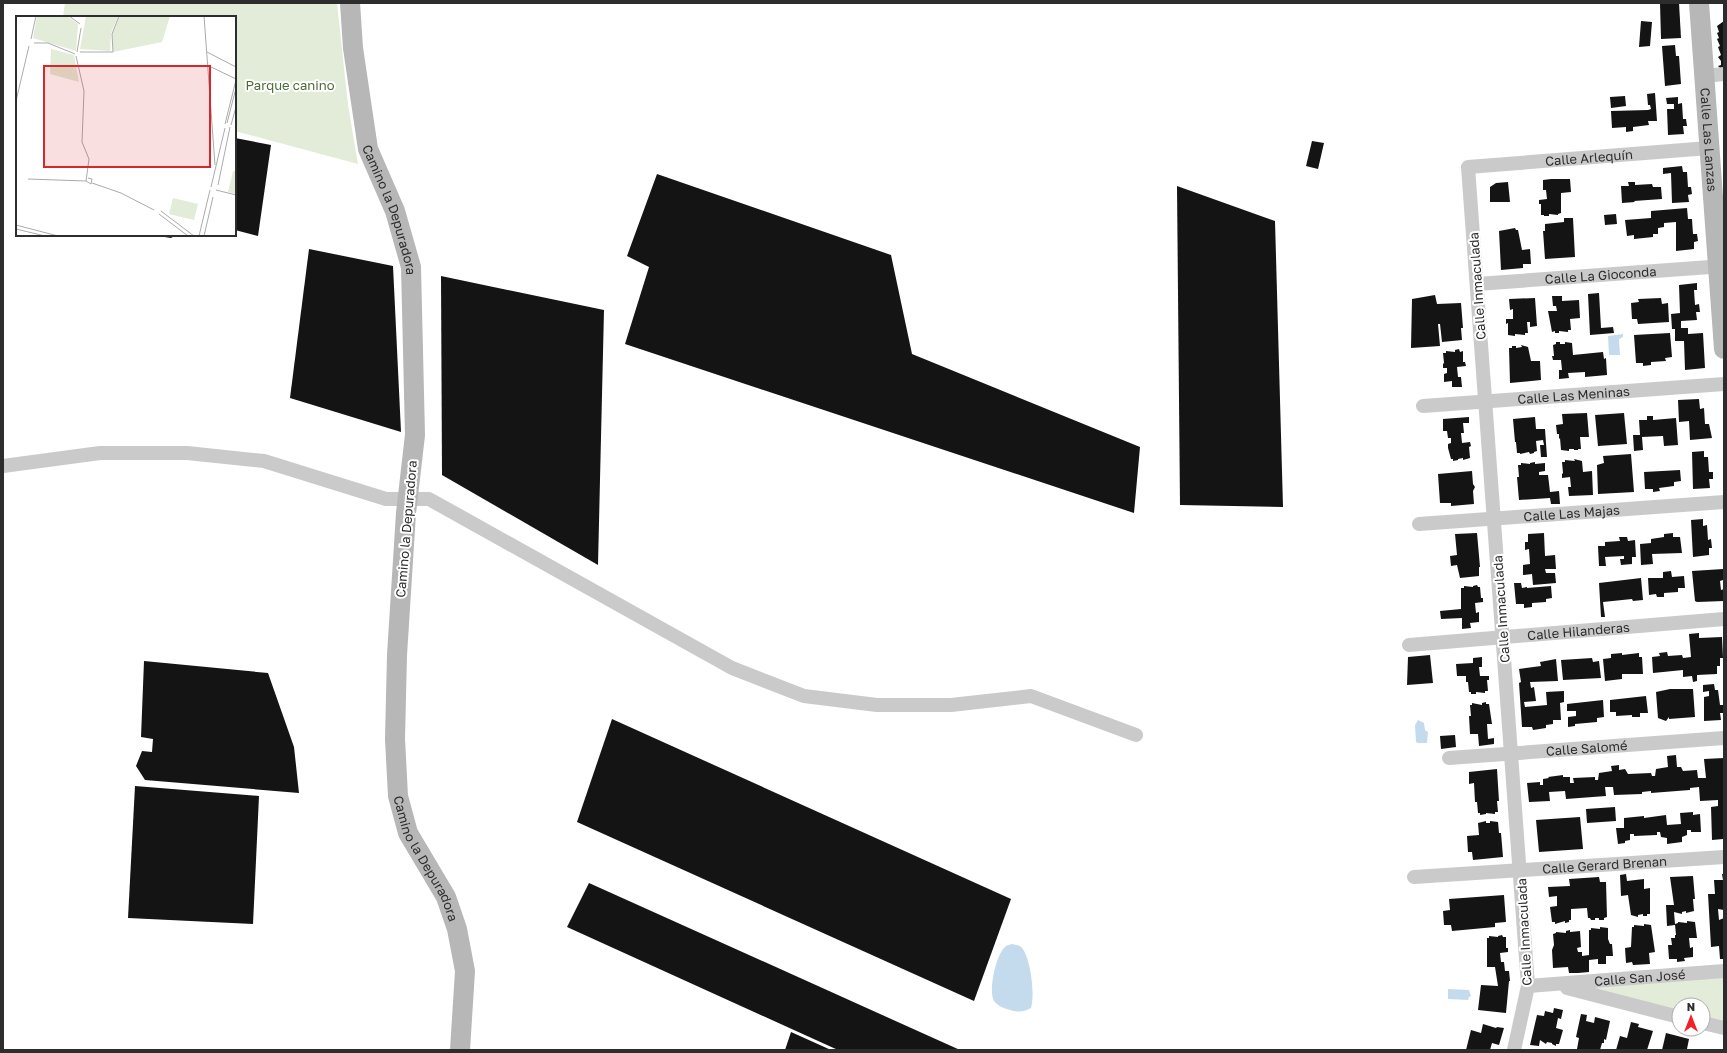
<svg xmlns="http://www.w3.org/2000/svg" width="1727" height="1053" font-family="'Golos Text',sans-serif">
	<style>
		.green { fill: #e2ecd8 }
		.water { fill: #c3dbed }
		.building { fill: #141414 }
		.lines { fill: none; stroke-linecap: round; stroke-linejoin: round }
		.street { stroke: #cacaca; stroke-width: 14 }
		.secondary { stroke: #b7b7b7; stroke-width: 20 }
		.labels { text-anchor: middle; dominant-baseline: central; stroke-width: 4; stroke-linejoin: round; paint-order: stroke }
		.park-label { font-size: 13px; fill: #4d6b37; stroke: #fff }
		.street-label { font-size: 13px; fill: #2d2d2d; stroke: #fff }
		.inset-road { fill: none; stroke: #ababab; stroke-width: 1 }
		.view { fill: #d62828; fill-opacity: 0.15; stroke: #d62828; stroke-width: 2 }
		.inset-edge { fill: none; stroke: #2d2d2d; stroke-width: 2 }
	</style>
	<rect width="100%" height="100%" fill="#fff"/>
	<!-- green -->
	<g class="green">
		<path d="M65,3h272l11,102 10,59 -123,-33v-114h-172z"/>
		<path d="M1724,971v57l-21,-5v-18h-24v12l-124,-32z"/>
	</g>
	<!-- water -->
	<g class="water">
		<path d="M1623,334v3l-4,2 1,16h-11l-1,-19z"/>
		<path d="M1418,720l6,3 1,7 3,2 -1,11h-9l-2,-1 -1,-17z"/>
		<path d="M1012,944c4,1 8,1 11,5 8,13 12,45 8,59 -9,5 -14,4 -24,1 -4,-1 -10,-4 -13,-8 -6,-10 2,-45 10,-53 2,-3 5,-3 8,-4z"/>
		<path d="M1448,989l21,1 2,6 -2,1 -1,3 -20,-1z"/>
	</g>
	<!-- building -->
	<g class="building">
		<path d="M1660,3h19l2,35 -20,1z"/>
		<path d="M1641,21l11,1 -2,24 -11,1z"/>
		<path d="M1724,21v49h-2l-4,-4 3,-1v-4l-3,-4 3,-2 -3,-8 2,-1 -3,-7 2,-1 -2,-5 2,-1 -2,-6z"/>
		<path d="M1675,45l1,11h3l2,28 -16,2 -3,-40z"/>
		<path d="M1655,93l2,28h-9l1,4 -16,2v4l-7,1v-5l-14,1 -1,-17 37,-1 3,-1 -1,-4h-2l-1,-11z"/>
		<path d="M1625,96l1,10 -15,2 -1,-11z"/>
		<path d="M1678,97v7l4,-1 1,16h3l1,7h-4l1,8 -16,1 -1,-26h7v-5h-7l-1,-6z"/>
		<path d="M235,138l36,7 -13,91 -23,-6z"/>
		<path d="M1312,141l12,2 -6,26 -12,-3z"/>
		<path d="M1682,166l1,6h4l1,15h3l1,7 -4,1 1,7 -17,1 -1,-30 -8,1v-6z"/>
		<path d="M657,174l234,81 21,99 228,93 -6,66 -509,-169 24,-77 -22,-11z"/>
		<path d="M1551,179h19l1,13 -10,1v20l-3,1v1l-9,-1v2h-5v-1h-3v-11h-2v-4l8,-1 -1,-9h-3v-10z"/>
		<path d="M1508,182l2,20h-20v-15l6,-4z"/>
		<path d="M1628,182h7v3l17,-1 1,3h8l1,12 -28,2 1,1 -13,1 -1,-17h8z"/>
		<path d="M1177,186l98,35 8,286 -103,-2z"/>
		<path d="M1687,208l1,11h4l1,15h4l1,7 -4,1v7l-18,2v-29l-12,1v4l-6,1v6h-5v3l-19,2v-4l-7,1 -2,-16 26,-2v-7z"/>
		<path d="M1616,214l1,10 -12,1 -1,-10z"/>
		<path d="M1564,218h9l2,39 -30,2 -2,-28h2v-7l19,-2z"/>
		<path d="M1515,228l1,2h2l4,20 8,-1 1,15h-8v4l-22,2 -2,-39z"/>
		<path d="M152,235h24l-5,3z"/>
		<path d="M309,249l84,17 8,166 -111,-34z"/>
		<path d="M441,276l163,34 -6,255 -156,-90z"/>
		<path d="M1697,283v7h-3l1,15 4,-1 1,8h-4l1,8 -16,1v7h7v6l15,-1 2,35 -20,2 -1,-29h-9v-12h-3l-1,-15 9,-1 -1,-28z"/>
		<path d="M1599,293l2,35 12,-1 1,6 -24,2 -2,-41z"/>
		<path d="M1435,295l2,9 24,-1 2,25h-2l1,12 -20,2 -2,-18h-2l2,22 -29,2 1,-49z"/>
		<path d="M1552,296h10v5l17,-1 1,18 -10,1 1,11h-3v2l-9,-1v2h-4v-2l-3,1 -4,-21h9l-1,-5h-3z"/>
		<path d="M1535,298l2,28 -7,1v-5h-3l1,11h-3v2l-10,-1v2l-7,-1v-12l-2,1v-5h7v-10l-3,1 -1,-11z"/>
		<path d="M1661,298l1,6 6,-1 1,19 -31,2 -1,-5h-5l-1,-16 8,-1 -1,-3z"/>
		<path d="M1670,333l2,24 -7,1 1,3 -15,1v3l-8,1v-3h-7l-2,-28z"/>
		<path d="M1556,342h4v2h5v-2l7,1 1,12 30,-3 1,7 2,-1 1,17 -22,2v-5l-17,1 1,5 -10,1v-9h3l-1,-10h-8l-1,-4h2l-1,-11 3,-1z"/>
		<path d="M1521,345l7,2 3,14h9l1,19 -31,3 -1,-35h3v-2h4v2l6,-1z"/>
		<path d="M1459,349l1,3 3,-1v11h2l1,4 -9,1 1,10h3l1,10h-10v-6l-8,1v-8l3,-1v-5h-4v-4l1,-1 -1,-10h3v-2l9,1v-2z"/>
		<path d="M1699,399l1,10 4,-1 1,16h4l3,14 -22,2 -1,-19 -10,1 -1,-22z"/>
		<path d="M1587,413l2,24h-9l1,12h-3v1h-4v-1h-5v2l-8,-1 -1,-12 -1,1v-5h-2l-1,-9 7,-1 -1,-10z"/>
		<path d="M1624,413l3,31 -29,2 -3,-31z"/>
		<path d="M1647,416h6v4l23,-2 2,27 -14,1 -1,-10 -21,1 1,13 -9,1 -1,-16h7l-1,-15h8z"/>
		<path d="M1469,417v6h-6l1,10h-3l1,10 8,-1 1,4 -2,1 1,11 -7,2v-2l-5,1v1l-5,1v-2h-2l-3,-11v-4l3,-1v-5h-3l-1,-7h-4v-12z"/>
		<path d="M1535,417l1,12h9l2,28h-6l-1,-12h4l-1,-5 -7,1 1,10 -3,1v1l-4,1 -1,-2 -9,2v-1h-3l-1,-11h-1l-2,-23z"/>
		<path d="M1704,451v6h4l1,15h4v7h-4l1,9 -17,1 -1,-37z"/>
		<path d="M1631,454l3,38 -36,2 -1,-29 7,-2 -1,-7z"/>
		<path d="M1574,459l8,2 1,11 9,-1 1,24 -24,1 -1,-9h3l-1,-10 -8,1v-4l1,-1 -1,-11h3v-2l10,1z"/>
		<path d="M1535,462v2l10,-1v8l-6,1v3h9l2,17 9,-1 1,13h-9l-1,-6 -31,2 -2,-23h2l-1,-12h3v-2l9,1v-1z"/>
		<path d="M1680,470l1,11 -7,1v4l-15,2 1,3 -7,1v-3h-8l-1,-17z"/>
		<path d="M1472,471l1,13 2,3 -2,4 1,13 -23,2v-3h-11l-2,-29z"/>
		<path d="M1703,519v7l4,-1 1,15 3,-1 1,9h-3v7l-16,2 -2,-37z"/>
		<path d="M1477,533l3,34h-1v9l-19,2 -3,-13 -6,1 -1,-10 7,-1 -2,-21z"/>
		<path d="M1544,533l1,23 10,-1 1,14h-11l1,4h9l1,10 -23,2 -1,-11 -9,1v-10l7,-1 -1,-15 -4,1v-8h3v-8z"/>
		<path d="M1673,533v4h7l2,16 -30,1 1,10 -12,1 -1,-21 11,-1v-4l13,-2v-3z"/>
		<path d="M1619,537h8l1,4 7,-1 1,17h-4v7l-11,1 -1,-6h4v-3l-19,1 1,9h-7l-1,-20h7v-4l15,-1z"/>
		<path d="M1723,569v11l-3,1 1,9 3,-1v12l-27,1 -2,-1 -3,-30z"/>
		<path d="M1671,571l1,6 12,-1 1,12h-7v4l-14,1v4h-7l-1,-3 -7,1 -1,-17h15v-6z"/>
		<path d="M1641,578l2,22 -10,1 -1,-2 -29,3 2,15h-4l-2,-34z"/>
		<path d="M1514,583h7l1,5 5,-1v1l24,-2 1,12 -6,1v3l-14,1v4l-8,1v-4h-8z"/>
		<path d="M1477,585l1,2h2l1,11h2v4l-8,1 1,10 3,-1v10l-9,1 1,5 -9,1v-11l-21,1 -1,-8 21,-2v-21h3v-2l9,1v-1z"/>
		<path d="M1699,633v5l23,-1 1,21h-3v8h-3v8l-20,1v6l-4,1 -1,-6 -9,1v-7l-30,3 -1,-16 8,-1 -1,-3 8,-1 1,4 14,-1 1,3 8,-1 -2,-23z"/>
		<path d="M1622,653v2l17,-2v4h3l1,17h-21v5l-17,2 -2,-22 8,-1v-4z"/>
		<path d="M1430,655l3,28 -26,2 1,-28z"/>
		<path d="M1482,657v10h-3l1,9h9v4h-2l1,11h-3v2l-9,-1v2h-5v-2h-2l-1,-10h-2v-6h-9l-1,-12 17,-1v-5z"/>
		<path d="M1592,658l1,4 6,-1 2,17 -38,2 -2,-20z"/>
		<path d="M1556,659l2,22 -28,1 1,6 3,-1 2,14 -12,1 1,5 22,-2 -1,-13 18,-1v11l-4,1 1,17h-8v4l-7,1v3l-13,2 -1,-3h-10l-3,-44 2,-1 -2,-13 22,-3 -1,-4z"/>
		<path d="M144,661l124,12 26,74 5,46 -154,-13 -9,-14 6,-15 10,1 1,-13 -12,-2z"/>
		<path d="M1714,684l1,6h3l2,15h3l1,8h-4l1,7 -17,1v-24l5,-1v-5l-6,1v-7z"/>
		<path d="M1670,689h23l2,28 -26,2v-2l-3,4 -8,-3 -2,-26z"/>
		<path d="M1646,696l2,17h-8v4h-8v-2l-16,1v-4h-6v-12z"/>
		<path d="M1603,700l1,17 -7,1v4l-22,2v2l-7,1v-10l8,-1v-5h-9v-7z"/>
		<path d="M1486,702v2h3l3,20h-5l1,15 6,-1v6l-15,2 -1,-12h-8l-1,-18h2l-1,-11h2v-2l10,2v-2z"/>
		<path d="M612,719l399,180 -37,102 -397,-179z"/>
		<path d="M1455,735l1,12 -15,2 -1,-13z"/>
		<path d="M1676,755l1,12h4l2,4 14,-1 1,8h8l-2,-19 20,-1 -1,81 -11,1 -1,-33 7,-1v-6l-18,1 -1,-14 -9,1v2l-39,3v-2l-9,1v2l-28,1 -1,-8h-8l1,9 -40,3 -1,-8 -16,1 1,9 -21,1 -2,-19 13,-1v3h3v-6l6,-1 -1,-1 15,-2v2h7v6h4l-1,-5 22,-1v3h3l1,-7 13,-2 -1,-5 8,-1v5l6,-1 3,5 23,-1 1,3h3l1,-7 12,-2 -1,-11z"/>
		<path d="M1497,769l2,32h-2l1,11h-3v2l-9,-1v1l-6,1v-2h-2l-1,-11h-2l-1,-19 -5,1v-12z"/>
		<path d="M135,786l124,10 -6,128 -125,-6z"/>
		<path d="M1615,807l1,14 -29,2 -1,-14z"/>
		<path d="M1693,812v3l7,-1 1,18h-10v-2h-4v5l-5,2v5l-15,2v-6l-6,-1 -1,-5h-3v3l-23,1v-2h-4v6l-5,1v2l-7,1 -2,-16h8v-10l20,-2v2l22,-3 1,10 14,-1 -1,-11z"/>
		<path d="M1580,817l3,32 -44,3 -3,-32z"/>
		<path d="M1486,821v2h4v-2l8,1 1,11h2l2,24 -30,3 -1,-8h-4l-1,-16 12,-1 -1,-12z"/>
		<path d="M1626,874l1,7 17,-2v10l6,-1v26h-3v2h-4v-2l-5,1v2l-7,-2 -3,-20 -7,1 -1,-21z"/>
		<path d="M1722,874h2v36l-6,-1 1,11 5,-2v41h-4l-1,-13 -8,1 -3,-53h7l-1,-14h9z"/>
		<path d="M1693,876l2,23h-2l1,12 -8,2v-2l-4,1v2l-8,-2 1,12 3,-1v-1l9,1v-2l8,1 2,16h-8l1,10 3,-1v10l-9,1 1,3 -8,1v-3h-8l-1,-14h4l-1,-7h4v-3h1l-1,-10 -8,1 -1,-21h8l-4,-28z"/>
		<path d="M1599,877l1,5h6l1,35 -3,1v2h-5v-2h-4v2h-4l-1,-2h-2l-1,-10 -16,1v11h-2v2l-4,1v-2l-10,3v-2h-3l-2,-15 7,-1v-10l-8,1 -1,-10 22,-1 -1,-7z"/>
		<path d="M589,883l371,167h-122l-271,-123z"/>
		<path d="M1504,895l2,27 -11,1v4l-43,4 -1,-6h-7l-1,-14 7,-1 -1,-11z"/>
		<path d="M1644,924l7,1 4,27 -6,1 1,11 -17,1 -1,-3 -6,1 -1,-15 6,-1 1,-20h2v-2l10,1z"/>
		<path d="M1600,927l8,1v11l2,5h2l1,12h-7v8h-8v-5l-9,1v12l-11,1h-9l-1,-6 -15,1 -1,-18 2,-5 -1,-11 3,-1v-1l10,1v-2l4,-1v2l10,-1 1,16 -4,1 1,4h4v4l7,-1v-25h2v-2l9,1z"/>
		<path d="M1502,935l1,2h3v11h2v4l-8,1 1,9h3l1,9h4l1,10h-1l-3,32 -28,-3 3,-25 17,1 -3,-19h-8v-29h2v-2l9,1v-1z"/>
		<path d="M1554,1008l9,2 -2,9 -3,-1 -2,10 7,2 -4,14h-3v2l-4,-2v-1l-5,-1 -1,2 -6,-4 -1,6 -9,-1 7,-30 7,1 1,-5 8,2z"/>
		<path d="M1581,1014l6,1 -1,6 8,2 1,-6 15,4 -4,19 -2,-1v4h-2l-2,7 -23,-1 2,-11 -3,-1z"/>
		<path d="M1631,1022l8,2 -1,3 15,4 -6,19h-31l4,-14 7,2z"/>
		<path d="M1483,1024l13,4 1,-1 7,1 -5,17 -7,-2 -2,7h-24l5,-20 10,3z"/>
		<path d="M791,1032l40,18h-46z"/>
		<path d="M1666,1033l23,6 -2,10 -25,1z"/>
	</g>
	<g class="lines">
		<!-- street -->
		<g class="street">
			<path d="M1704,76l20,-2"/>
			<path id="s1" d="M1477,284l247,-18"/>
			<path id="s2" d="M1423,406l301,-22"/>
			<path d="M3,466l97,-13h87l77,8 122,38h43l303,169 72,28 73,9h74l80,-9 105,39"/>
			<path id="s3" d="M1419,524l305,-22"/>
			<path id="s4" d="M1409,645l315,-26"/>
			<path id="s5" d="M1449,758l275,-20"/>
			<path id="s6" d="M1414,877l310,-20"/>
			<path id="s7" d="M1528,986l196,-15"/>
			<path d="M1567,988l112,29"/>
			<path d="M1703,1023l21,5"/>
			<path id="s8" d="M1514,1050l14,-64 -60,-819 241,-19"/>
		</g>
		<!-- secondary -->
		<g class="secondary">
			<path id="s9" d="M350,3l3,45 15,101 27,62 16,56 4,168 -9,78 -9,142 -2,84 3,57 10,37 38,64 11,32 8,42 -5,79"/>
			<path id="s10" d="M1699,3l25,346"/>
		</g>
	</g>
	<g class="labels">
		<!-- park labels -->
		<g class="park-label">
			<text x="290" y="85">Parque canino</text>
		</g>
		<!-- street labels -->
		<g class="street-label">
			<text stroke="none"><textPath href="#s10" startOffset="137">Calle Las Lanzas</textPath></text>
			<text stroke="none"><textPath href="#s8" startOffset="1008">Calle Arlequín</textPath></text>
			<text stroke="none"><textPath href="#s9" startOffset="212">Camino la Depuradora</textPath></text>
			<text stroke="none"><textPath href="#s1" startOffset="124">Calle La Gioconda</textPath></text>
			<text transform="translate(1477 286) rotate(-94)">Calle Inmaculada</text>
			<text stroke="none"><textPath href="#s2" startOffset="151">Calle Las Meninas</textPath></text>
			<text stroke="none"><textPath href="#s3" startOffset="153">Calle Las Majas</textPath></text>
			<text transform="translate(406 529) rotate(-85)">Camino la Depuradora</text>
			<text transform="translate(1501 609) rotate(-94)">Calle Inmaculada</text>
			<text stroke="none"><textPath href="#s4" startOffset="170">Calle Hilanderas</textPath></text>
			<text stroke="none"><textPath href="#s5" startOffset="138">Calle Salomé</textPath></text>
			<text stroke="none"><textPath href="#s9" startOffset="872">Camino la Depuradora</textPath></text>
			<text stroke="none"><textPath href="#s6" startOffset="191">Calle Gerard Brenan</textPath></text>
			<text transform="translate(1524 932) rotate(-93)">Calle Inmaculada</text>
			<text stroke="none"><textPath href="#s7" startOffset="112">Calle San José</textPath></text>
		</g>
	</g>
	<!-- overview -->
	<g transform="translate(16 16)">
		<rect width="220" height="220" fill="#fff"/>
		<path d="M21,0h30l11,8 -2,27 -43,-13zM70,0h32l-7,17 -1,18 -30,-2zM103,0h51l-8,26 -49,10 -1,-18zM35,33l23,6 5,27 -29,-8zM217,155l3,1v22l-8,-2zM157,182l25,6 -4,16 -25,-6z" fill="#e2ecd8"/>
		<path class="inset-road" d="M53,0l11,8M188,0l11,149M15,23l5,-23M18,27h14l27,11M61,36l4,-24M64,36h33l-1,-18 7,-18M191,36l29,15M60,40l8,35 -2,51 7,17 -3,22 5,3 1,-5 -4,-1M191,49l29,14M0,85l13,-55M211,107l9,-35M209,108l11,-44M215,109l5,-18M12,163l58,2M76,167l29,10 33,17M202,169l12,-58M195,171l14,-59M200,174l20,5M145,195l33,25M143,198l29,22M0,209l42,11M0,213l29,7M183,220l11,-46M188,220l9,-39"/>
		<path class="view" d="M28,50h166v101h-166z"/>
		<rect width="220" height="220" class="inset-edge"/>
	</g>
	<!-- border -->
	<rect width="1727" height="1053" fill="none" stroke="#2d2d2d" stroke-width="8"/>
	<!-- north arrow -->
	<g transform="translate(1691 1017)"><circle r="19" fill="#ffffff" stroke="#ababab"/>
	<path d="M0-3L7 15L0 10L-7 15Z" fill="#f22027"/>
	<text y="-6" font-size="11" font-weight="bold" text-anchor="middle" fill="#2d2d2d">N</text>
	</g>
</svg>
